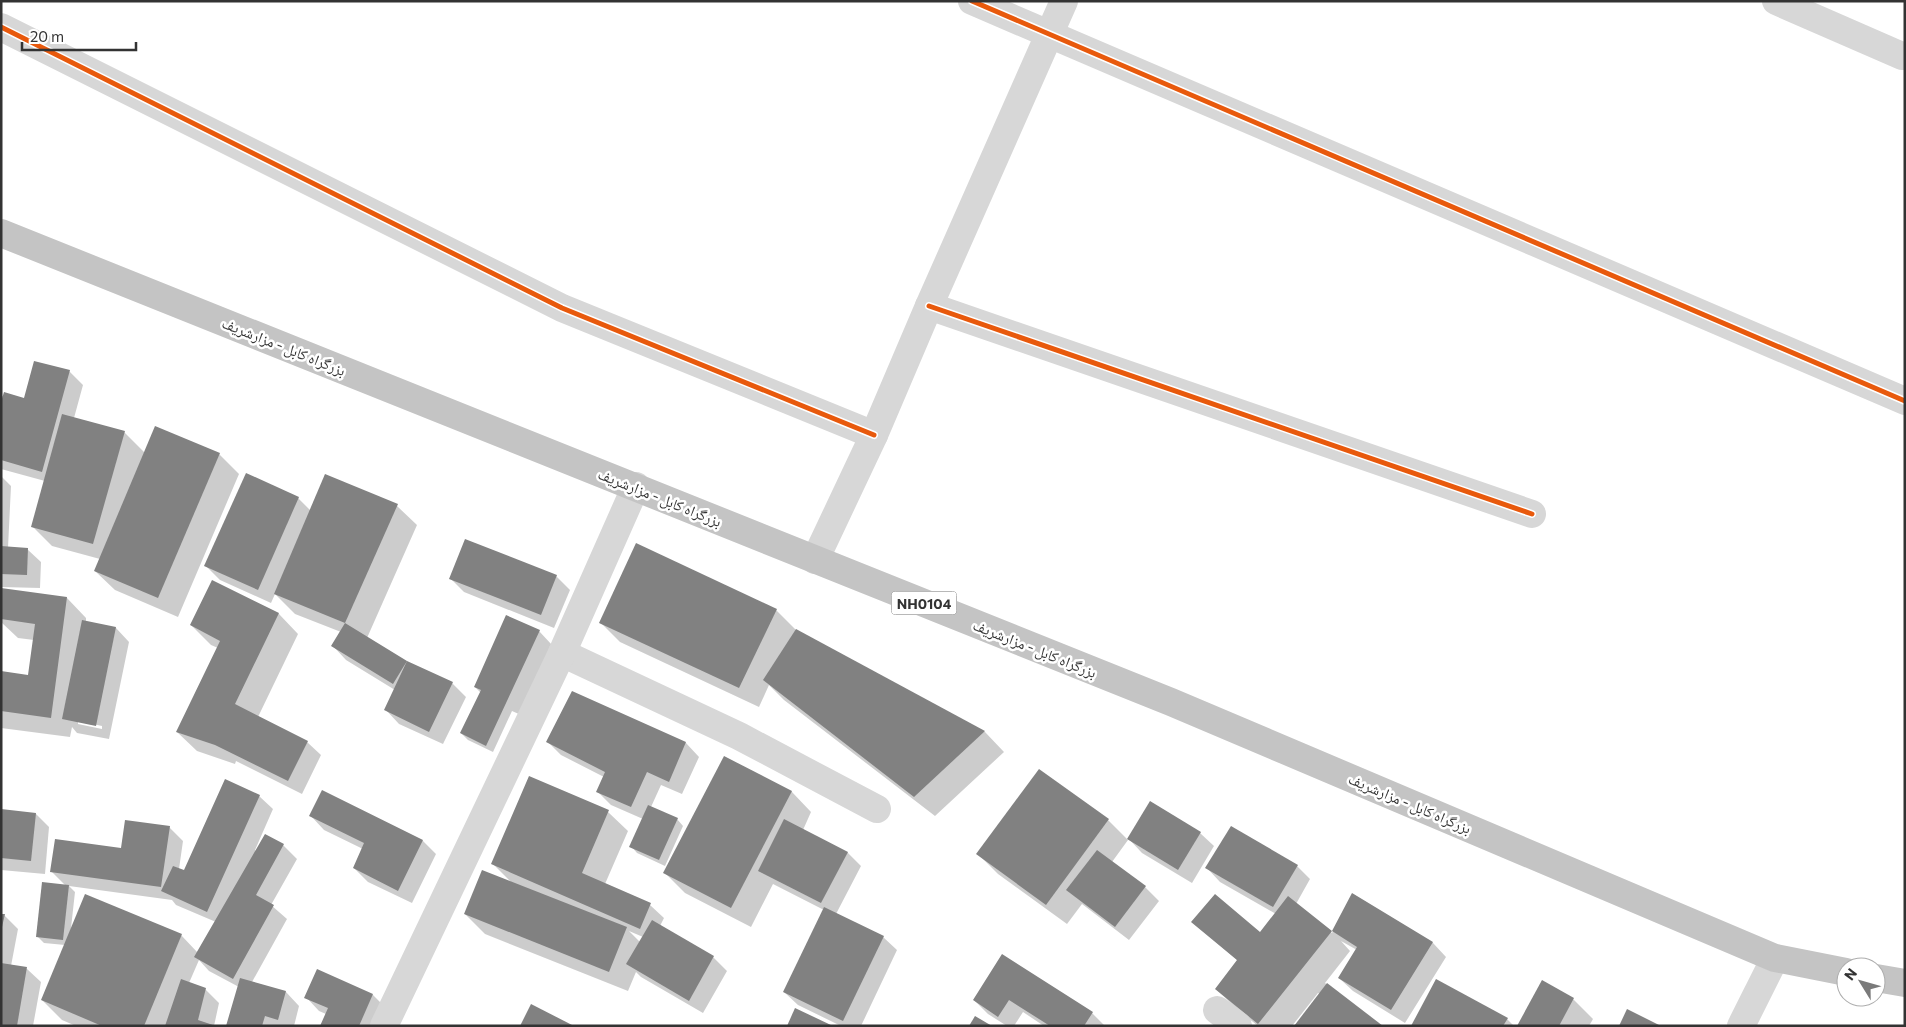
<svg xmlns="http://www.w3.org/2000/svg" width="1906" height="1027" font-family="Commissioner,'Noto Naskh Arabic',sans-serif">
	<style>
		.shadow { fill: #0003; fill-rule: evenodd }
		.building { fill: #818181 }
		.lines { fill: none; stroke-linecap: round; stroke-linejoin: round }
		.street { stroke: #d7d7d7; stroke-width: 28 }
		.highway { stroke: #c4c4c4; stroke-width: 28 }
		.cycleway-casing { stroke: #fff; stroke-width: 8 }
		.cycleway { stroke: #e8590c; stroke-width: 5 }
		.labels { text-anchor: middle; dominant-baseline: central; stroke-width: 5; stroke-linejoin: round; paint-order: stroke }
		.shield { fill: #fff; stroke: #707070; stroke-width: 1 }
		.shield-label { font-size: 14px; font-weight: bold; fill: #333 }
		.street-label { font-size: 15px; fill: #333; stroke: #fff }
	</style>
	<rect width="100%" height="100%" fill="#fff"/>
	<!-- shadow -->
	<g class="shadow">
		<path d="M69,371l14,14 -9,33 50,14 21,21 74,1 20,20 -61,143 -63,-27 -20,-19 5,-12 -48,-13 -20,-20 13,-45 -44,-12v-74l3,2 21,2z"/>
		<path d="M1,476l10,10 -3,62 19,1 14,13 -1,26 -39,-1z"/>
		<path d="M298,498l13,13 86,-5 20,19 -50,113 39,24 46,21 14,14 -23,47 -44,-20 -13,-14 9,-20 -49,-30 -13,-14 8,-14 -46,-18 -20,-20 -4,9 -51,-23 -14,-14z"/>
		<path d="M556,576l14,14 -16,38 -90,-36 -13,-13z"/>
		<path d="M213,582l66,32 19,20 -40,83 49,25 14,13 -19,39 -66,-33 -1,3 -38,-13 -20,-19 41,-84 -7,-3 -20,-20z"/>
		<path d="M1,592l66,6 19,20v4l30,6 13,14 -20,97 -32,-6 -5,-6 -2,10 -69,-9v-56l28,4 5,-36 -16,-2 -17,-16zM78,721l24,5v3l-24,-5z"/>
		<path d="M776,610l20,20 189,102 19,20 -69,64 -151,-116 -15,-15 -10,22 -139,-65 -19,-19z"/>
		<path d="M539,631l13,14 -31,70 -9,-4 -19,41 -25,-12 -7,-7 20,-40 -6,-6z"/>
		<path d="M572,693l114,50 13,14 -17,37 -21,-9 -10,22 26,12 6,7 -18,40 -28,-13 -6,-7 12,-27 -32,-14 -13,-13 6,-15 -43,-22 -14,-14z"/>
		<path d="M725,757l67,35 19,20 -8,18 45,23 13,13 -25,48 47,23 14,13 -36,76h-20l-43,-21 -14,-13 40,-82 -51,-26 -22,43 -66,-34 -20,-20z"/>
		<path d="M1039,770l69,50 20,20 -16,22 33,25 14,14 -30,39 -47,-36 -15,20 -69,-50 -20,-20z"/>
		<path d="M530,778l78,34 20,19 -23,53 45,21 14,13 -4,8 53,31 14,14 -24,42 -62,-36 -5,-5 -8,19 -143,-57 -20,-20 46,-32 -18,-18zM629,931l14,6 -3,5z"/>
		<path d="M259,796l14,13 -18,41 1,1 9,-16 18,10 14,14 -26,46 16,14 -35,63 34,10 13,14 -5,20h-67l12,-39 -30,-16 -10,-11 -10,23 16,6 14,14 -5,23h-138l-14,-6 -20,-20 23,-55 -21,-2 -7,-7 28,-51 -13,-13 70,-23 47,-22 14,14 -4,28 6,3zM69,886l103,14 4,5 40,17 -18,31 -17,-18 -110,-7 4,-36z"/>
		<path d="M1,810l35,4 13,13 -4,47 -44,-4z"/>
		<path d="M311,816l112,25 13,13 -24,49 -44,-21 -14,-14 9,-19 -39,-19z"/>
		<path d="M1200,833l14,13 -22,37 -50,-30 -13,-14z"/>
		<path d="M1297,866l13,13 -14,25 36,29 21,-39 80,49 13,14 -41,66 -52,-32 -14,-13 18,-28 -16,-9 9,10 -25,32 56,43 -63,-33 -26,33h-34l-22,-18 -20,-19 22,-28 -45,-39 67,12 16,-20 -56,-32 -13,-14z"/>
		<path d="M1,915h3l14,14 -7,37 16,3 14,13 -8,44h-32z"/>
		<path d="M1002,956l90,57 13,13h-61l-21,-14 -9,14h-7l-19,-12 -14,-14z"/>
		<path d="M373,995l13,13 -7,18h-58l5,-12 -7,-3 -13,-14z"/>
		<path d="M1573,999l20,20 -4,7h-70z"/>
		<path d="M1507,1019l7,7h-102z"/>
	</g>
	<!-- building -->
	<g class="building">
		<path d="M34,361l36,9 -28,102 -41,-12v-58l3,-10 20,6z"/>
		<path d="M62,414l63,17 -32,113 -62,-17z"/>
		<path d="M155,426l65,27 -62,145 -64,-27z"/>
		<path d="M246,473l53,24 -41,93 -54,-24z"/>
		<path d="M325,474l73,30 -53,119 -71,-29z"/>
		<path d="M465,539l92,36 -16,40 -92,-36z"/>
		<path d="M636,543l141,66 -38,79 -140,-65z"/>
		<path d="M1,546l27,2 -1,27 -26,-1z"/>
		<path d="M212,580l67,33 -44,91 73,37 -20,40 -73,-36 -39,-13 44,-91 -30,-16z"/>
		<path d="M1,588l66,9 -16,121 -50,-7v-40l27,4 7,-51 -34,-5z"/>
		<path d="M506,615l34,15 -54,116 -26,-13 21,-43 -7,-3z"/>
		<path d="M82,620l34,7 -20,99 -34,-7z"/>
		<path d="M345,623l62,38 46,21 -24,50 -45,-22 23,-49 -14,23 -62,-38z"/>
		<path d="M796,629l189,102 -71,66 -151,-117z"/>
		<path d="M572,691l114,51 -17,40 -22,-10 -16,35 -35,-15 9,-20 -59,-30z"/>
		<path d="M724,756l68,35 -61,117 -68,-35z"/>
		<path d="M1039,769l70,50 -63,86 -70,-51z"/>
		<path d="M529,776l80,34 -27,63 69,30 -11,26 -149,-65z"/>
		<path d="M225,779l35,16 -53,117 -46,-21 12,-25 11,4z"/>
		<path d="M322,790l101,50 -25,51 -45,-23 11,-25 -55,-27z"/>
		<path d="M1150,801l51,31 -23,38 -51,-31z"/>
		<path d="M648,805l30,13 -19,42 -30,-13z"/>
		<path d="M1,809l35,4 -5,48 -30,-3z"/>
		<path d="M784,819l64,33 -27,51 -63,-32z"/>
		<path d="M125,820l45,6 -9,61 -111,-15 5,-33 66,9z"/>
		<path d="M1231,826l67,39 -25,42 -68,-39z"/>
		<path d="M265,834l19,10 -28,51 18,10 -41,74 -39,-22z"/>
		<path d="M1097,850l49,36 -31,41 -49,-37z"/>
		<path d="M482,870l145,57 -18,45 -145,-58z"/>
		<path d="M42,882l27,3 -6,55 -27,-3z"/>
		<path d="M1352,893l81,49 -42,68 -53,-32 19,-31 -25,-16z"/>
		<path d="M85,894l97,40 -38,92h-42l-61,-26z"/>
		<path d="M1215,894l45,38 28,-36 44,35 -74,93 -43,-35 22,-29 -46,-38z"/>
		<path d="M824,907l60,29 -41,85 -60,-29z"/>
		<path d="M1,914h4l-3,13h-1z"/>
		<path d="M652,920l62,36 -25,45 -63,-37z"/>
		<path d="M1002,954l91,58 -9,14h-34l-41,-26 -11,17 -25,-17z"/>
		<path d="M1,963l26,4 -10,59h-16z"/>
		<path d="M317,969l56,25 -14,32h-39l8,-18 -24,-10z"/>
		<path d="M240,978l46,13 -8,29 -13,-4 -3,10h-36z"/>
		<path d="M181,979l25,9 -8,32 18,6h-51z"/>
		<path d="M1436,979l72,39 -5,8h-92z"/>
		<path d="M1542,980l32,18 -15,28h-42z"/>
		<path d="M1327,983l56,43h-89z"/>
		<path d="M531,1004l43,22h-54z"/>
		<path d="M795,1008l38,18h-46z"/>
		<path d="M1627,1009l34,17h-42z"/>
		<path d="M975,1016l17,10h-23z"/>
	</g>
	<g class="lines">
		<!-- street -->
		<g class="street">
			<path d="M972,1l933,400"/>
			<path d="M1776,1l126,55"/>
			<path d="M1,27l561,281 312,127"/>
			<path d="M929,306l603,208"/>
			<path d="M815,560l59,-125 55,-129 135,-305"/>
			<path d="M562,653l177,83 138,73"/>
			<path d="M1217,1010l21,16"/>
			<path d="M384,1026l178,-373 74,-167"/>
			<path d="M1741,1026l34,-68"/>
		</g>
		<!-- highway -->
		<g class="highway">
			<path d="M1,233l1170,469 604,256 71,14"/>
			<path d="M1876,978l29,5"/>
		</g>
		<!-- cycleway casing -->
		<g class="cycleway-casing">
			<g id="cycleway">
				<path d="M972,1l933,400"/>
				<path d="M1,27l561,281 312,127"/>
				<path d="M929,306l603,208"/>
			</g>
		</g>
		<!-- cycleway -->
		<use href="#cycleway" class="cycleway"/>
	</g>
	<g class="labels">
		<!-- shield labels -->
		<rect class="shield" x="891.5" y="591.5" width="65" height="23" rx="4"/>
		<g class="shield-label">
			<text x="924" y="603">NH0104</text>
		</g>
		<!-- street labels -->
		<g class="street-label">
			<text transform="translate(284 346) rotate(22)">بزرگراه کابل - مزارشریف</text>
			<text transform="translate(660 497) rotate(22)">بزرگراه کابل - مزارشریف</text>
			<text transform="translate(1035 648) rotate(22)">بزرگراه کابل - مزارشریف</text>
			<text transform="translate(1410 803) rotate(23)">بزرگراه کابل - مزارشریف</text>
		</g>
	</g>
	<!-- border -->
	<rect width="1906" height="1027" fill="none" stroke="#333333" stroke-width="5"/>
	<!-- north arrow -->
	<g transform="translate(1861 982) rotate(307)"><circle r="24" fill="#ffffff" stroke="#adadad"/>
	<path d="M0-4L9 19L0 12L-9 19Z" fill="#7a7a7a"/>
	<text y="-8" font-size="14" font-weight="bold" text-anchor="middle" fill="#333333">N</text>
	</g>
	<!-- scale -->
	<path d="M22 42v8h114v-8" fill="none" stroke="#333333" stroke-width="2.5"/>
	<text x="30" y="42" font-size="15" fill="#333333" stroke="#ffffff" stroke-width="4" paint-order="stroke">20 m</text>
</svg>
